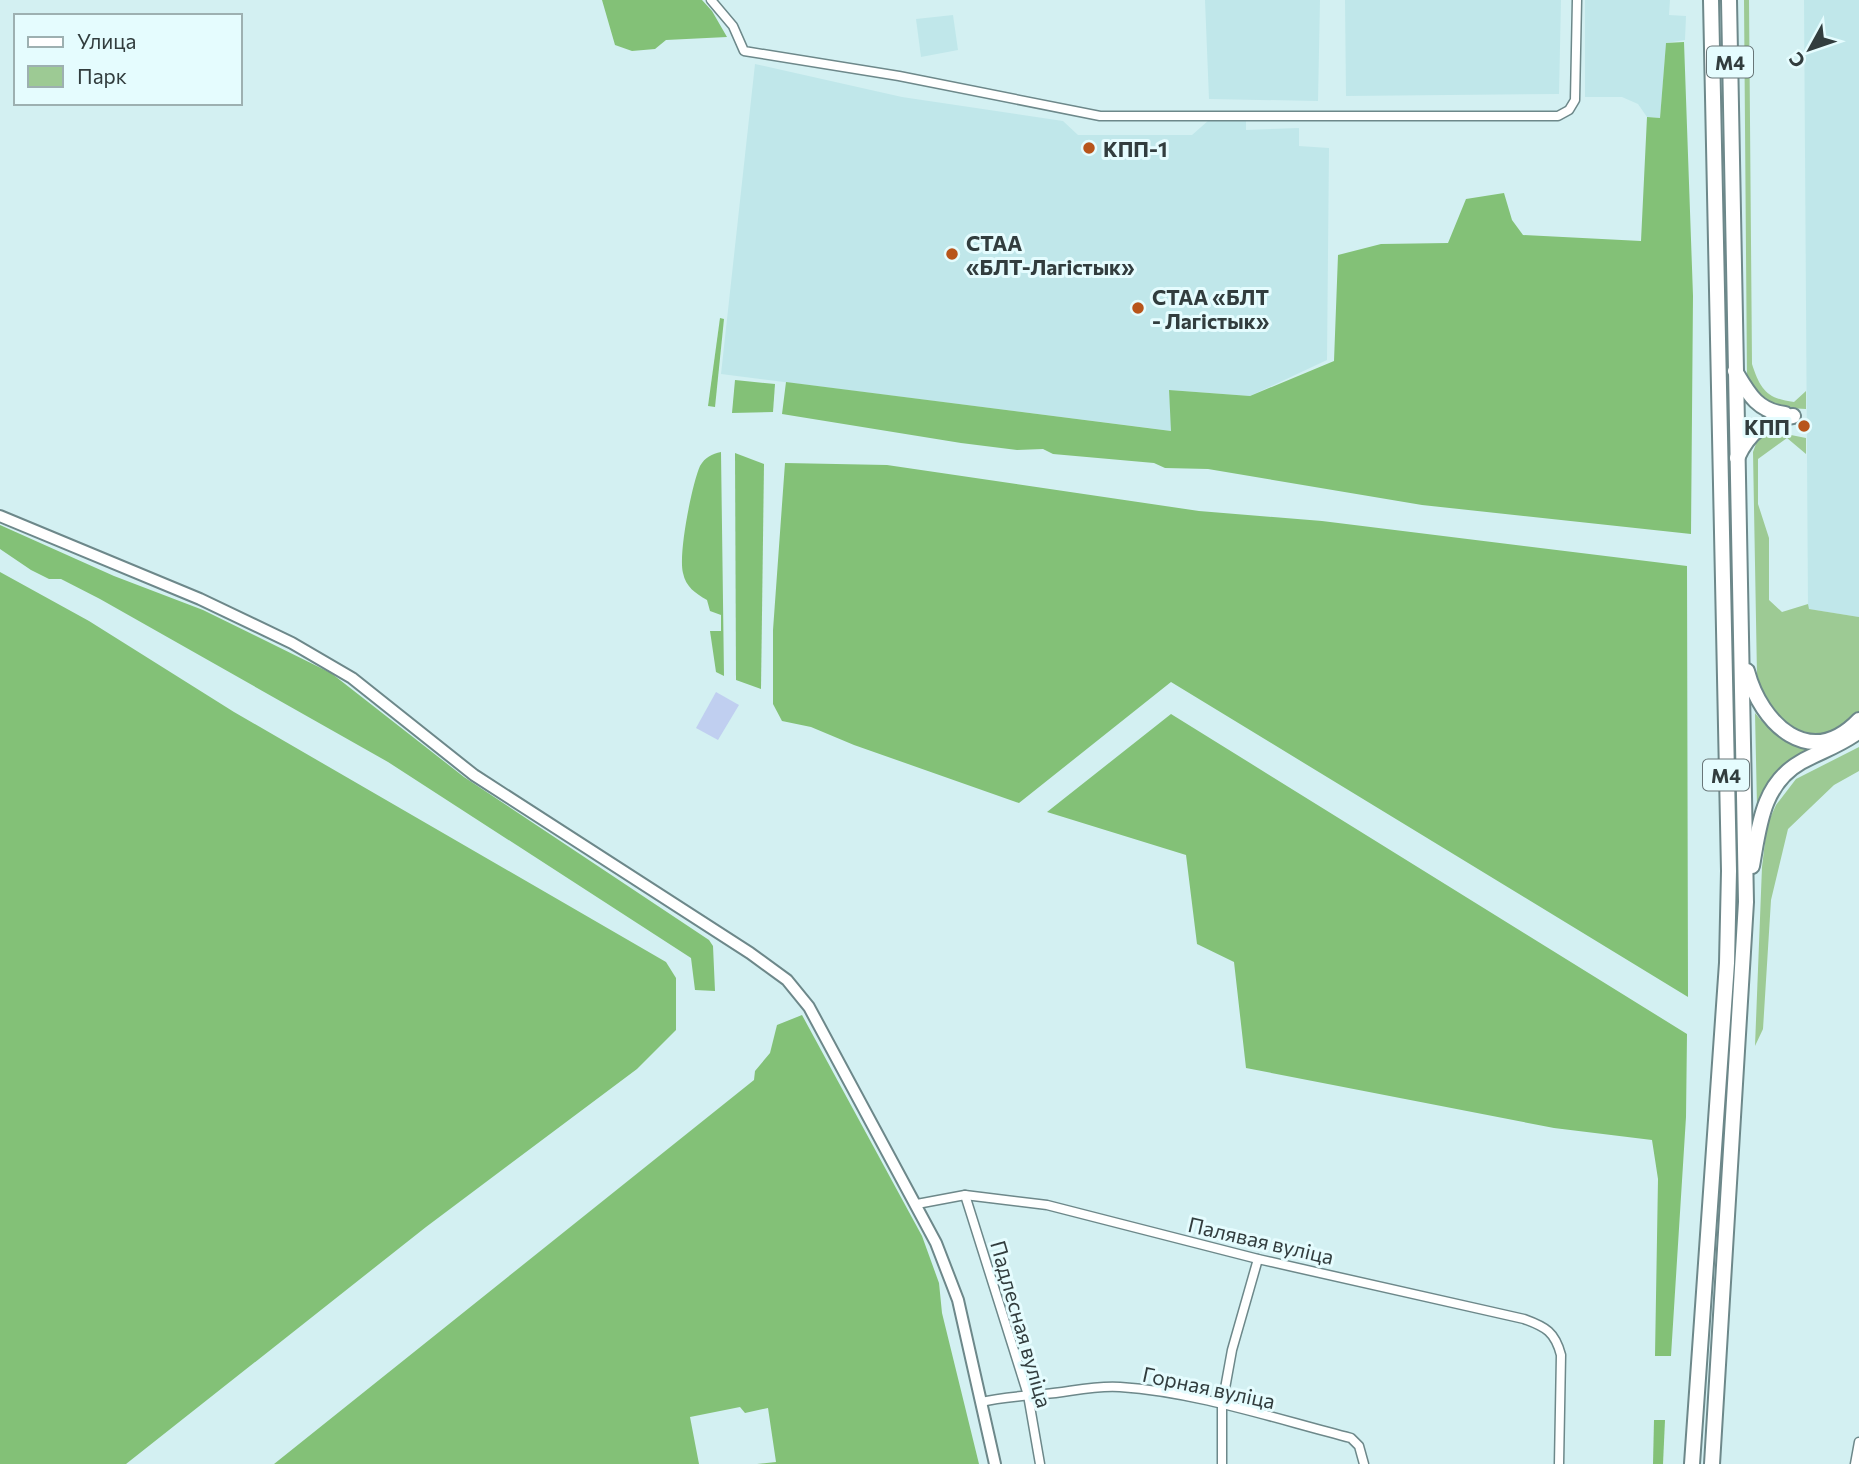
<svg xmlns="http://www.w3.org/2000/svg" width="1859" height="1464" font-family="Commissioner,sans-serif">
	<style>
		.built { fill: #c0e7ea }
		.green { fill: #9dca94 }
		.forest { fill: #83c177 }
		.water { fill: #c0cff0 }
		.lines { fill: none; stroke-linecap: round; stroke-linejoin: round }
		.street-casing { stroke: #6d888a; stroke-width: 11 }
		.secondary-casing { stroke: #6d888a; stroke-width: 14 }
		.highway-casing { stroke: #6d888a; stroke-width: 18 }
		.street { stroke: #fff; stroke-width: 8 }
		.secondary { stroke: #fff; stroke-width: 10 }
		.highway { stroke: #fff; stroke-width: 14 }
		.poi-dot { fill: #b8551b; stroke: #e5fcfe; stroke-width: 2.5 }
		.labels { text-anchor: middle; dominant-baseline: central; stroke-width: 6; stroke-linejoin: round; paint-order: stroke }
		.shield { fill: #e5fcfe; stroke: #687678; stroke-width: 2 }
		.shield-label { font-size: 19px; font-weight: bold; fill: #323d3e }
		.poi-label { font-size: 21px; font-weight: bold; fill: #323d3e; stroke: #e5fcfe; text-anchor: start }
		.street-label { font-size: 21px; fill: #323d3e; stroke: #e5fcfe }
	</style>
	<rect width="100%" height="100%" fill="#d3f0f2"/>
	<!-- built -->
	<g class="built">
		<path d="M1205,0h115l-2,101 -109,-2z"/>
		<path d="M1345,0h216l-2,94 -213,2z"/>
		<path d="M1585,0h85l-1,15 17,1 -1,24 -19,3 -6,75 -13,-1 -9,-13 -16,-7h-37z"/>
		<path d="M1804,0h55v617l-51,-8z"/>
		<path d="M953,15l5,35 -37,7 -5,-38z"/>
		<path d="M755,64l147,33 161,24 15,14h114l17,-15h37v10l53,-2v18l30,2 -2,212 -77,36 -81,-6 3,41 -451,-57z"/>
	</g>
	<!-- green -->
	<g class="green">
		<path d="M1744,0h5l3,364c8,25 15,35 42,38l12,-11v18c-33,-2 -41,-2 -59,-31z"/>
		<path d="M1775,427h15l1,8 15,3v16l-19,-16 -29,21v45l11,34v62l13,12 26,-8 1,5 50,8v94c-40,52 -91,19 -102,-35l-4,-224 4,-11z"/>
		<path d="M1755,713c24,30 40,30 77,28l-54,31 -21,34z"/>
		<path d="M1859,747v24l-25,14 -46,44 -17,71 -8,129 -8,17 7,-179 5,-42 9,-20 20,-26z"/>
	</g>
	<!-- forest -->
	<g class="forest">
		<path d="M602,0h100l10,11 15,26 -61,3 -11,9 -23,2 -17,-6z"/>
		<path d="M1684,42l9,254 -2,238 -269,-29 -214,-36 -43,-1 -11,-5 -101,-9 -10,-5 -26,1 -56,-7 -179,-29 4,-32 385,49 -2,-41 81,6 84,-35 4,-106 43,-11 67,-1 18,-44 38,-6 8,27 11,15 118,6 6,-124 13,1 6,-75z"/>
		<path d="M720,318l4,1 -9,88 -7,-1z"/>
		<path d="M735,380l40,4 -2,28 -41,1z"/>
		<path d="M721,452l3,224 -8,-4 -6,-41h11v-16l-11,-4 -3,-11c-12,-7 -21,-13 -24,-27 -5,-19 9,-89 17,-107 5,-9 12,-12 21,-14z"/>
		<path d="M735,453l29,11 -3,225 -25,-9z"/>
		<path d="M785,463l102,2 312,46 123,10 365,45 1,431 -517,-315 -152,121 -165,-58 -43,-18 -29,-6 -9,-17v-74z"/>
		<path d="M0,525l114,51 89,34 128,63 133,104 245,163 4,6 2,45 -20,-1 -4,-32 -303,-196 -288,-163 -39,-20h-12l-18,-9 -31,-21z"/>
		<path d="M0,572l89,49 145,91 432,250 10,16v52l-39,39 -211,158 -300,237h-126z"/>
		<path d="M1171,714l516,320 -1,83 -15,239h-16l3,-177 -6,-39 -98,-12 -308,-60 -12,-106 -37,-18 -11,-89 -139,-43z"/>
		<path d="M802,1015l120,221 17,47 3,30 37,151h-222l19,-2 -8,-54 -23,5 -5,-6 -50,10 9,47h-425l480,-384 1,-9 15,-18 7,-28z"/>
		<path d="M1654,1420h11l-2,44h-10z"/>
	</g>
	<!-- water -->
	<path class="water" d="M716,692l23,13 -21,35 -22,-12z"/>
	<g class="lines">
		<!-- street casing -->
		<g class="street-casing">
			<g id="street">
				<path d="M711,0l22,26 11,25 155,25 201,40h458l11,-6 6,-10 2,-100"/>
				<path d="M965,1195l63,200 12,69"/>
				<path d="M917,1204l48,-9 82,10 211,54 266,60c22,8 31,13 37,36l-2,109"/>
				<path d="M981,1402c21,-5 42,-6 64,-8 24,-2 50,-9 75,-7 77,5 156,32 231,51l8,8 5,18"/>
				<path d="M1222,1464v-59l10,-55 26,-91"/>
				<path d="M1855,1464l4,-22"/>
			</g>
		</g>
		<!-- secondary casing -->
		<g class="secondary-casing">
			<path id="secondary" d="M0,516l200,83 92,44 60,35 122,97 276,178 37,27 22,27 127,236 22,57 37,164"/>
		</g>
		<!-- highway casing -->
		<g class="highway-casing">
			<g id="highway">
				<path d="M1735,371c13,22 22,40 50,43"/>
				<path d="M1737,458c12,-26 28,-38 56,-42"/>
				<path d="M1747,671c14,53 63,100 112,49"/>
				<path d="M1752,866c7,-39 10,-82 49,-104 20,-11 40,-17 58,-31"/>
				<path d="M1692,1464l35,-501 2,-92 -18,-871"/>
				<path d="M1712,1464l34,-562 -17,-902"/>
			</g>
		</g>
		<!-- street -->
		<use href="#street" class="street"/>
		<!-- secondary -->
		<use href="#secondary" class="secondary"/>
		<!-- highway -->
		<use href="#highway" class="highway"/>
	</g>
	<!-- markers -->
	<g class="poi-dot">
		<circle cx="1089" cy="148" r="7"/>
		<circle cx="952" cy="254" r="7"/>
		<circle cx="1138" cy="308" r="7"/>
		<circle cx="1804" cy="426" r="7"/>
	</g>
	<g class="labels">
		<!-- shield labels -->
		<g class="shield">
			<rect x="1707" y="46.5" width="46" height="31" rx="5"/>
			<rect x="1703" y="759.5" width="46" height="31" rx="5"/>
		</g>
		<g class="shield-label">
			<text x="1730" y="62">М4</text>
			<text x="1726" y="775">М4</text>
		</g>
		<!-- poi labels -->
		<g class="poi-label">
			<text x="1103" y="148">КПП-1</text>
			<text x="966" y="242">СТАА<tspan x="966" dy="24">«БЛТ-Лагістык»</tspan></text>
			<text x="1152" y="296">СТАА «БЛТ<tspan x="1152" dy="24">- Лагістык»</tspan></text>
			<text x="1790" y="426" text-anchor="end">КПП</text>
		</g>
		<!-- street labels -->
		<g class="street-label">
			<text transform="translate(1261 1240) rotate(13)">Палявая вуліца</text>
			<text transform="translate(1022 1324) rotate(74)">Падлесная вуліца</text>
			<text transform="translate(1209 1387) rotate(12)">Горная вуліца</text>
		</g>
	</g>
	<!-- legend -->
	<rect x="14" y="14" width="228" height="91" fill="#e5fcfe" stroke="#9db0b1" stroke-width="2"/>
	<rect x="28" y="37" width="35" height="10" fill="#ffffff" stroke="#9db0b1" stroke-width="2"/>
	<text x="77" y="49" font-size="21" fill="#323d3e">Улица</text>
	<rect x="28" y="66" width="35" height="21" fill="#9dca94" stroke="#9db0b1" stroke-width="2"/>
	<text x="77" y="84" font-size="21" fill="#323d3e">Парк</text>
	<!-- north arrow -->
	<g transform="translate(1810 49) rotate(230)" stroke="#e5fcfe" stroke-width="5" paint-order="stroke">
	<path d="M0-5L12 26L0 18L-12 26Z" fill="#323d3e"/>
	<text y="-10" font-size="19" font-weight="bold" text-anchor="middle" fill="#323d3e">С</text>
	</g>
</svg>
